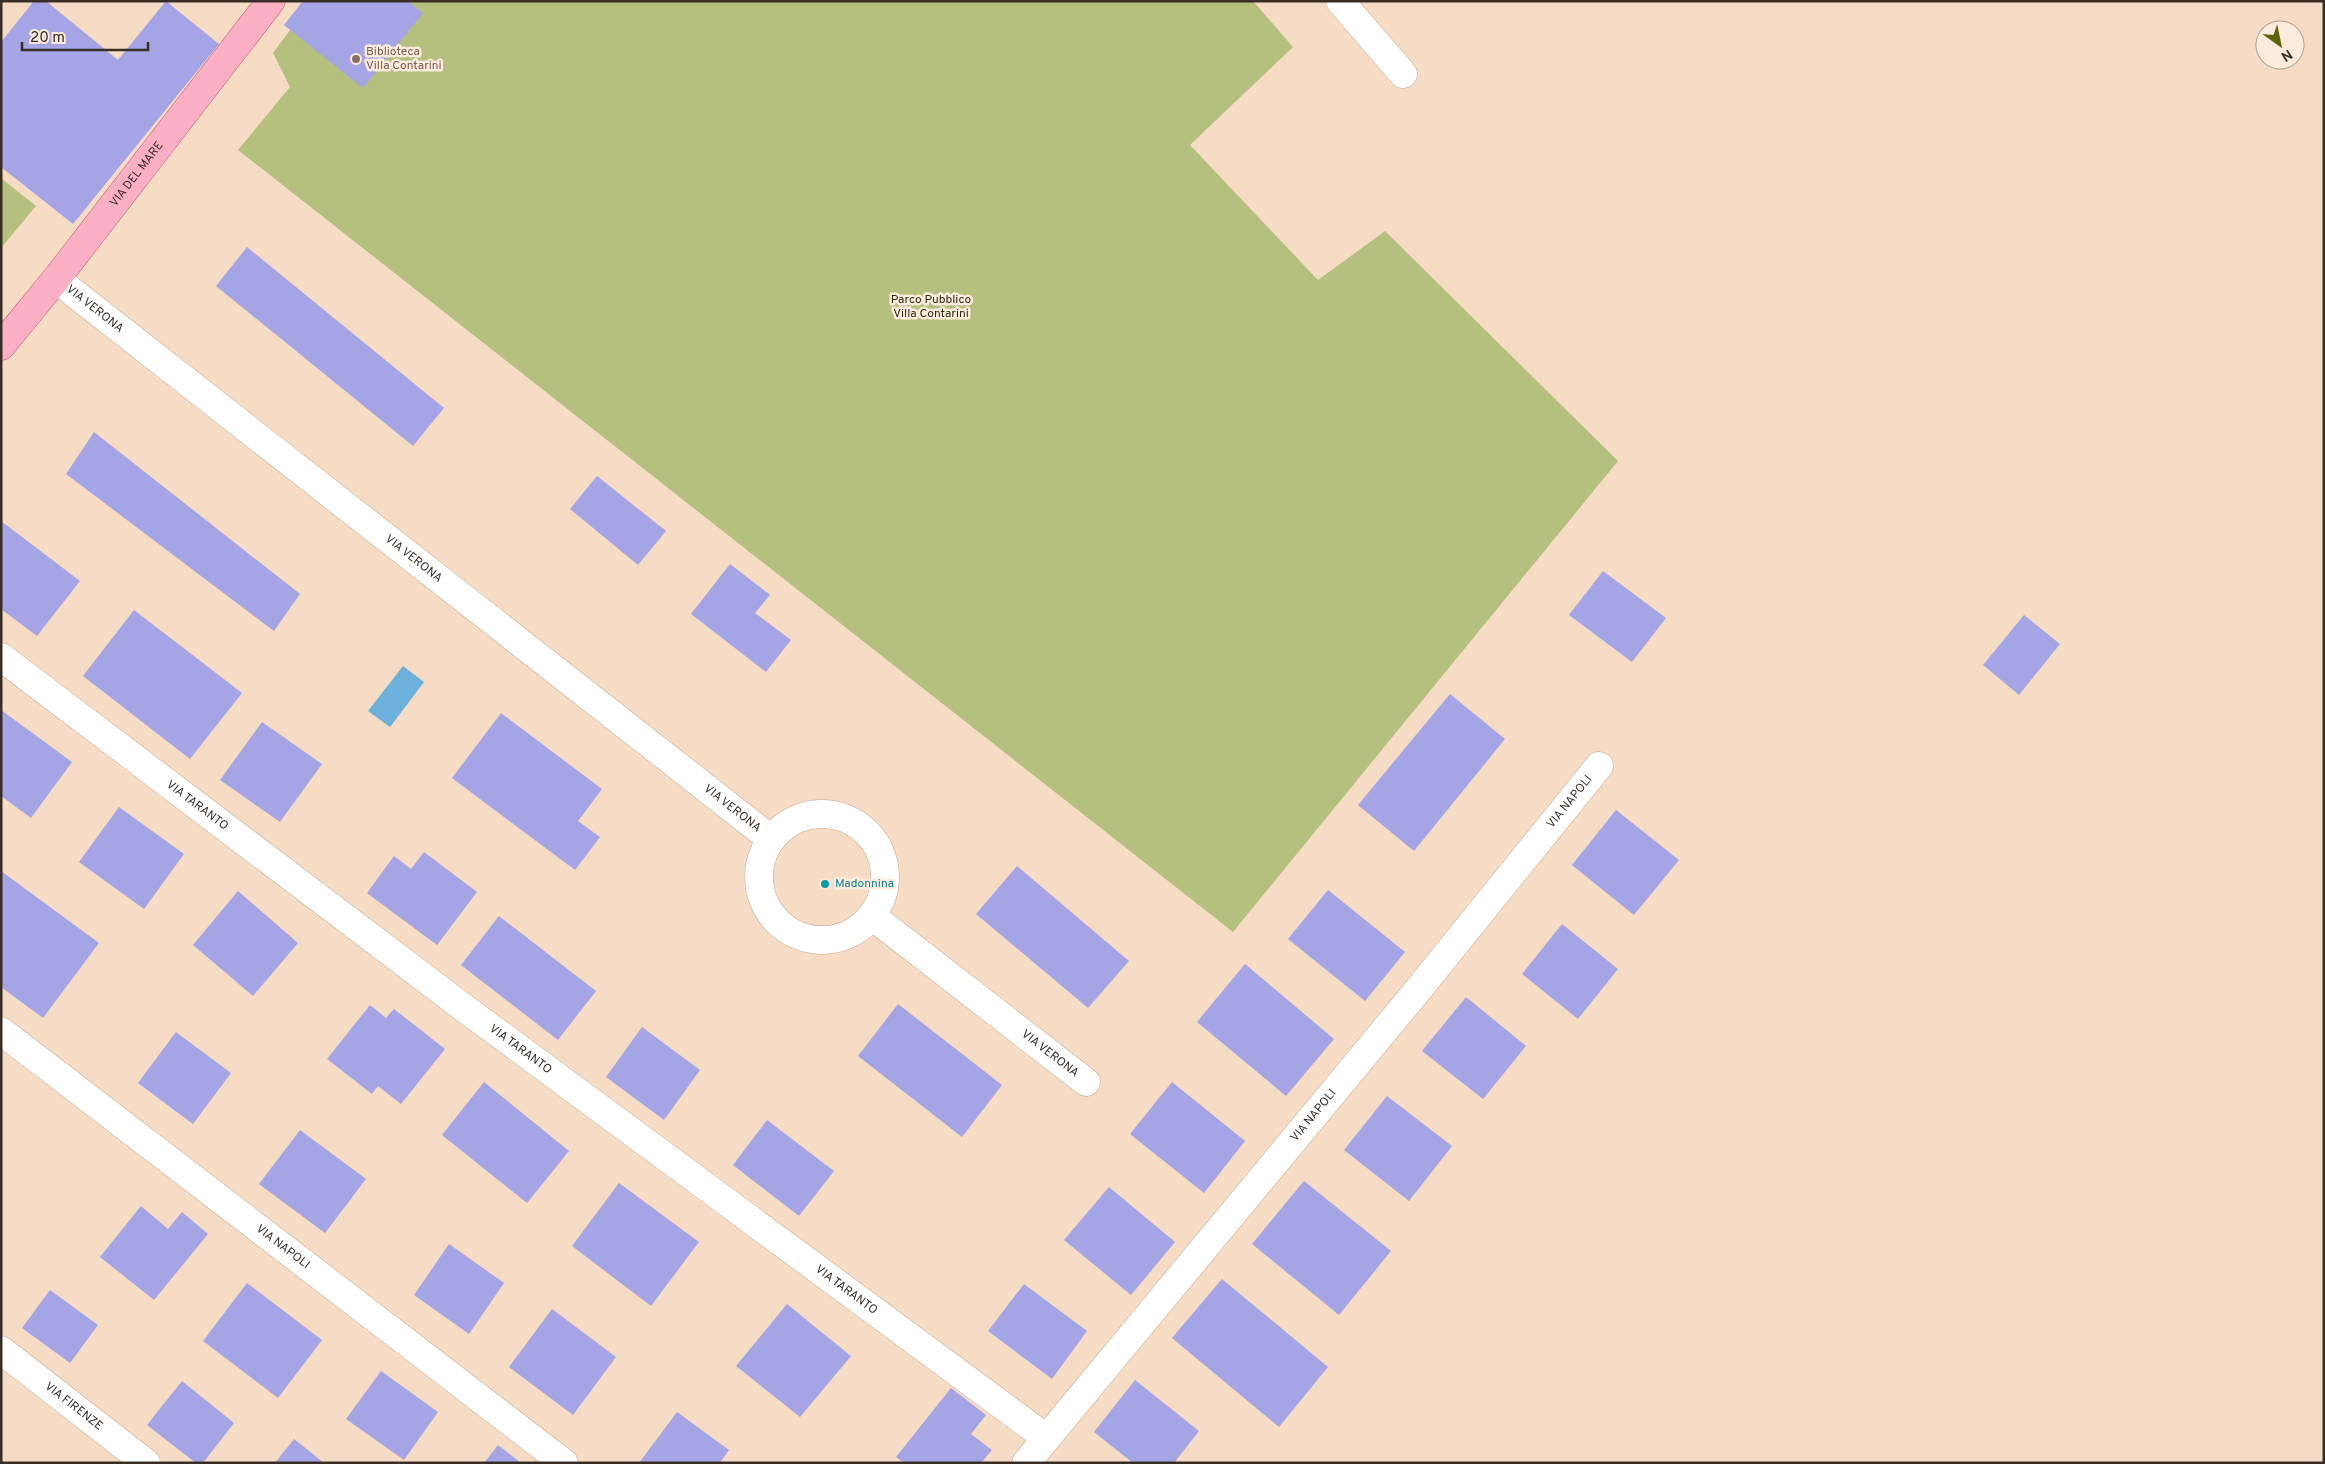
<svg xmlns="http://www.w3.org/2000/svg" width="2325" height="1464" font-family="Overpass,sans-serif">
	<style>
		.green { fill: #b6c07e }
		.water { fill: #6cb1db }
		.building { fill: #a5a4e5 }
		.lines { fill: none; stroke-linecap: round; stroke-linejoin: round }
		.minor-casing { stroke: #c3aa93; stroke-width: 29 }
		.major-casing { stroke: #b55f74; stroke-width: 29 }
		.minor { stroke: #fff; stroke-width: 28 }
		.major { stroke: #fbafc5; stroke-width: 28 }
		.education-dot { fill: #8d6e63; stroke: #fbebdd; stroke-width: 2 }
		.culture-dot { fill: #0f9aa8; stroke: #fbebdd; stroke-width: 2 }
		.labels { text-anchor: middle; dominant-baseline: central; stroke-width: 5; stroke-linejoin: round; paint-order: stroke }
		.education-label { font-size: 12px; fill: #785e54; stroke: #fbebdd; text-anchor: start }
		.street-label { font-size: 12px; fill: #382e25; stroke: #fbebdd }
		.park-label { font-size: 12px; fill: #2a2e0f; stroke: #fbebdd }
		.culture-label { font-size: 12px; fill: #0d838f; stroke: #fbebdd; text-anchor: start }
	</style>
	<rect width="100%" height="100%" fill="#f6dcc5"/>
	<!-- green -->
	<g class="green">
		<path d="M408,1h845l40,46 -103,98 128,135 67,-49 233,230 -385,471 -995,-782 52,-63 -17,-34 17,-23 132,-17z"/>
		<path d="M1,178l35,28 -35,42z"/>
	</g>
	<!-- water -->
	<path class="water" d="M403,666l21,16 -34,45 -22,-16z"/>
	<!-- building -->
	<g class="building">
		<path d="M34,1h12l72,59 48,-59 53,43 -146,180 -72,-57v-125z"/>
		<path d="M303,1h105l15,12 -60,75 -79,-63z"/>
		<path d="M247,247l197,161 -31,38 -197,-160z"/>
		<path d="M94,432l206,162 -26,37 -208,-157z"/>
		<path d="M597,476l69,55 -28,34 -68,-56z"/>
		<path d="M1,521l79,60 -43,55 -36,-27z"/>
		<path d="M730,564l40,31 -15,18 36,27 -25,32 -75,-58z"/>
		<path d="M1603,571l63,47 -34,44 -63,-47z"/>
		<path d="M134,610l108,83 -52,66 -107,-83z"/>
		<path d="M2024,615l36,29 -41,51 -36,-30z"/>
		<path d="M1450,694l55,45 -91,112 -56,-46z"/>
		<path d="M1,710l71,52 -41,56 -30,-22z"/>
		<path d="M501,713l101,76 -24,32 22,16 -25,33 -123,-92z"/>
		<path d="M262,722l60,42 -42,58 -60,-42z"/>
		<path d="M119,807l65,47 -40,55 -65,-47z"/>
		<path d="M1616,810l63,50 -45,55 -62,-50z"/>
		<path d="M424,852l53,40 -40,53 -70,-52 27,-37 17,13z"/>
		<path d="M1017,866l112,95 -41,47 -112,-94z"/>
		<path d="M1,871l98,72 -56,75 -42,-31z"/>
		<path d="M1328,890l77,62 -40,49 -77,-62z"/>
		<path d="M238,891l60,52 -45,53 -60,-51z"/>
		<path d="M499,916l97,75 -38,49 -97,-75z"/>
		<path d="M1562,924l56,45 -40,50 -56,-45z"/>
		<path d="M1245,964l89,75 -48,57 -89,-74z"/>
		<path d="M1466,997l60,49 -43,53 -61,-48z"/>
		<path d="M898,1004l104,81 -40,52 -104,-81z"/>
		<path d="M370,1005l16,13 8,-9 51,40 -44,55 -23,-18 -6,8 -45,-35z"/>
		<path d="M642,1027l58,43 -36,50 -58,-43z"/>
		<path d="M176,1032l55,41 -38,51 -55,-41z"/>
		<path d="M484,1082l85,69 -42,52 -85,-68z"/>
		<path d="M1172,1082l73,59 -41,52 -74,-59z"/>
		<path d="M1387,1096l65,50 -43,55 -65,-51z"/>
		<path d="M767,1120l67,51 -35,45 -66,-51z"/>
		<path d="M300,1130l66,49 -41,54 -66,-49z"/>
		<path d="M1304,1181l87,70 -52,64 -87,-71z"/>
		<path d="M619,1183l80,59 -48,64 -79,-60z"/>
		<path d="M1109,1187l66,55 -44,53 -67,-55z"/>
		<path d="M141,1206l27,23 14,-17 26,22 -54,66 -54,-43z"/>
		<path d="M449,1244l55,39 -35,51 -55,-39z"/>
		<path d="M1222,1279l106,88 -49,60 -107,-89z"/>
		<path d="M247,1283l75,57 -44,58 -75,-57z"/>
		<path d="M1024,1284l63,47 -35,48 -64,-48z"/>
		<path d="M50,1290l48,35 -28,38 -48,-35z"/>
		<path d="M787,1304l64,52 -51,61 -64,-51z"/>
		<path d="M552,1309l64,48 -43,58 -64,-48z"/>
		<path d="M381,1371l57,41 -34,48 -58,-41z"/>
		<path d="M1135,1380l64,51 -25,32h-41l-39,-31z"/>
		<path d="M182,1381l52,42 -31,40h-7l-49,-38z"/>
		<path d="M951,1388l35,27 -15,19 21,16 -11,13h-77l-8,-6z"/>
		<path d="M677,1412l52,38 -9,13h-81z"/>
		<path d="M294,1439l30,24h-49z"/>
		<path d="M498,1445l23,18h-37z"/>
	</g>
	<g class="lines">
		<!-- minor casing -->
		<g class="minor-casing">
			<g id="minor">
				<path d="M1340,1l63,73"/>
				<path id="s1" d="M56,279l715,560"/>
				<path id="s2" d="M1,657l463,351 581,429"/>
				<circle cx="822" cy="877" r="63"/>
				<path id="s3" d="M872,916l214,166"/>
				<path id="s4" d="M1,1031l563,432"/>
				<path id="s5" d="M1,1350l145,113"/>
				<path id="s6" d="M1026,1463l387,-467 186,-230"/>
			</g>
		</g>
		<!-- major casing -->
		<g class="major-casing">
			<g id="major">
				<path id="s7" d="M1,346l55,-67 215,-278"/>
			</g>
		</g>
		<!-- minor -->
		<use href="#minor" class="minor"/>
		<!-- major -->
		<use href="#major" class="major"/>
	</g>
	<!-- markers -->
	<circle class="education-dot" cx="356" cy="59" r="5"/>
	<circle class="culture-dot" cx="825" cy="884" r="5"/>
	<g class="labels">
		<!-- education labels -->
		<g class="education-label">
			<text x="366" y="52">Biblioteca<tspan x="366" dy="14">Villa Contarini</tspan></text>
		</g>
		<!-- street labels -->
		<g class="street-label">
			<text stroke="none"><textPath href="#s7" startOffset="219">VIA DEL MARE</textPath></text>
			<text stroke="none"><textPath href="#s1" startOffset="49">VIA VERONA</textPath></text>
			<text stroke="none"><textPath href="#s1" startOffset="454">VIA VERONA</textPath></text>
			<text stroke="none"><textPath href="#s6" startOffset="856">VIA NAPOLI</textPath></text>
			<text stroke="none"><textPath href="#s2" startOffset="246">VIA TARANTO</textPath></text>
			<text stroke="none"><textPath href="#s1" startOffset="859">VIA VERONA</textPath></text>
			<text stroke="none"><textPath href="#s2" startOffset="651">VIA TARANTO</textPath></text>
			<text stroke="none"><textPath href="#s3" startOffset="225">VIA VERONA</textPath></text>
			<text stroke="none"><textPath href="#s6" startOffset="451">VIA NAPOLI</textPath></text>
			<text stroke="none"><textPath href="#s4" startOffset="355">VIA NAPOLI</textPath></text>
			<text stroke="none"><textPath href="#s2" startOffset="1056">VIA TARANTO</textPath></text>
			<text stroke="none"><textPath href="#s5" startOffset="92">VIA FIRENZE</textPath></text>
		</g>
		<!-- park labels -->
		<g class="park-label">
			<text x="931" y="300">Parco Pubblico<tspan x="931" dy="14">Villa Contarini</tspan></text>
		</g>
		<!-- culture labels -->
		<g class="culture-label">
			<text x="835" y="884">Madonnina</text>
		</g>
	</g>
	<!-- border -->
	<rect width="2325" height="1464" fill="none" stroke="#382e25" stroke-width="5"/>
	<!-- north arrow -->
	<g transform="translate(2280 45) rotate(147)"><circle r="24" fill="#fbebdd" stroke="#ad9f93"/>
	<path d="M0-4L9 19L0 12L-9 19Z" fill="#5c6505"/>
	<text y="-8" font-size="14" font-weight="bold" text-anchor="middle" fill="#382e25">N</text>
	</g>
	<!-- scale -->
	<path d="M22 42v8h126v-8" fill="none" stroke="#382e25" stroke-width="2.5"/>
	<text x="30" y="42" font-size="15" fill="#382e25" stroke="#fbebdd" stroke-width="4" paint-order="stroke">20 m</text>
</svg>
